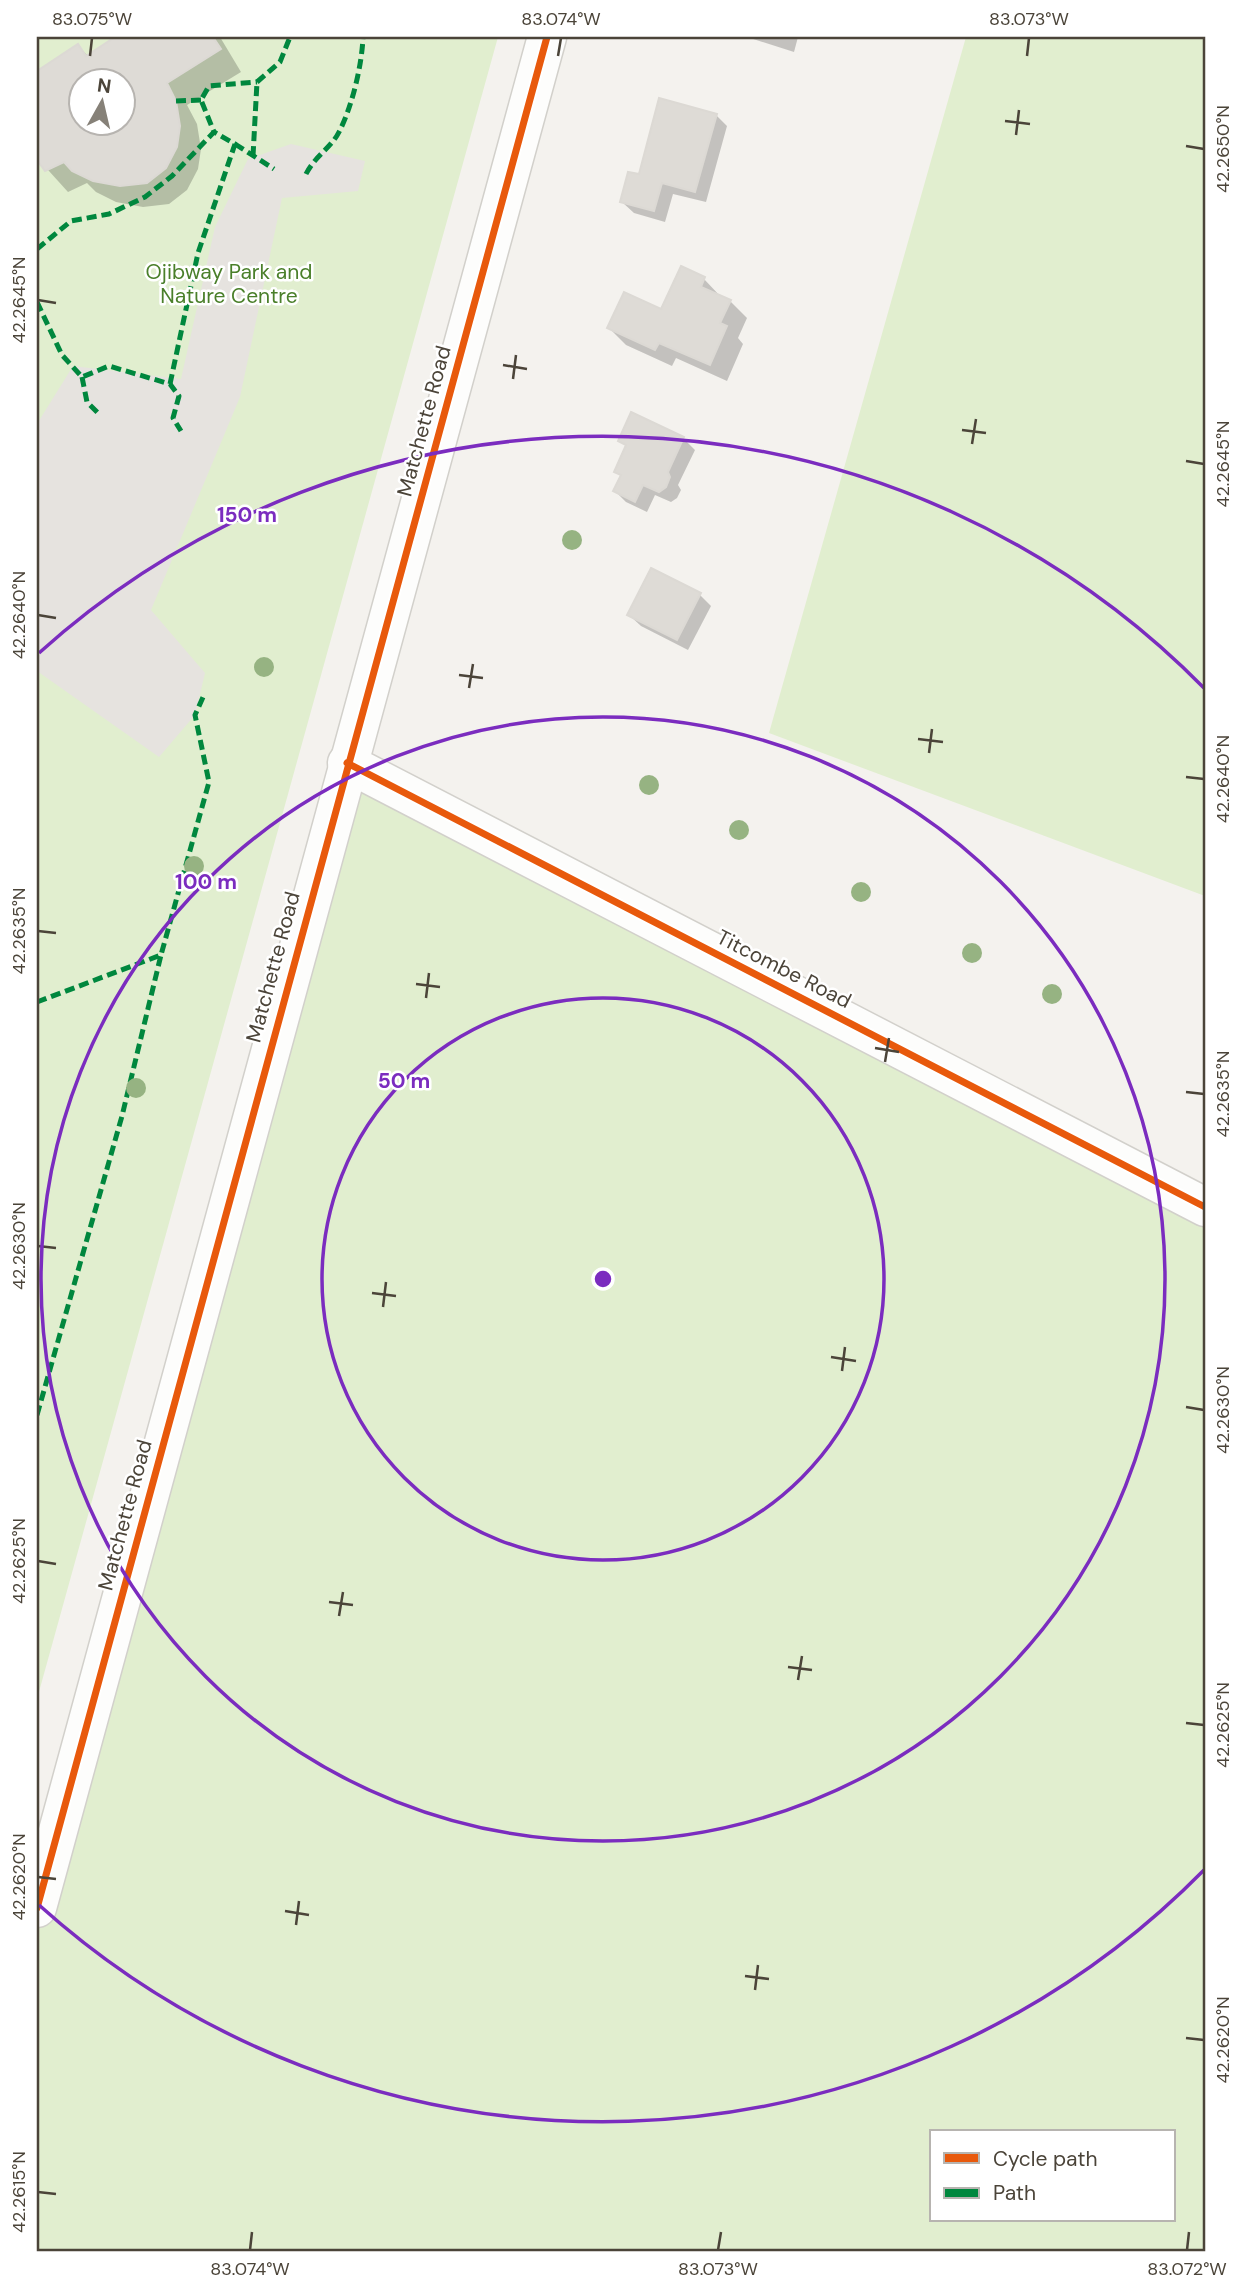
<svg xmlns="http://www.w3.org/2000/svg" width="1242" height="2288" font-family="'DM Sans',sans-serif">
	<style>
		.green { fill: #e1eecf; fill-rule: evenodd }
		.parking { fill: #e6e3df }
		.shadow { fill: #0003; fill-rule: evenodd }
		.building { fill: #dedbd6; stroke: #dcd9d4; stroke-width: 2; fill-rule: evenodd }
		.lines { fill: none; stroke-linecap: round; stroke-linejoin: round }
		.minor-casing { stroke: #d2d0cb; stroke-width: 41 }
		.minor { stroke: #fdfdfc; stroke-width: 38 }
		.quiet { stroke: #00873e; stroke-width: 5; stroke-dasharray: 10 5; stroke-linecap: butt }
		.cycleway-casing { stroke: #fff; stroke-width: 11 }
		.cycleway { stroke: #e8590c; stroke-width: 7 }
		.tree { fill: #96b382 }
		.ticks { fill: none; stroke: #4b4439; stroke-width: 2.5 }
		.ring { fill: none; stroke: #7b2cbf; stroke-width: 3.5 }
		.labels { text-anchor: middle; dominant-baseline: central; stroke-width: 5; stroke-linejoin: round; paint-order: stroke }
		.park-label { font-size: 21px; fill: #4a7f2a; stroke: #fff }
		.street-label { font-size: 21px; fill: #4b4439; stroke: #fff }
		.centre { fill: #7b2cbf; stroke: #fff; stroke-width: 3.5 }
		.ring-label { font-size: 21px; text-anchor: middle; font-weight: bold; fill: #7b2cbf; stroke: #fff; stroke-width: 5; stroke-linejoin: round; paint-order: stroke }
		.neatline { fill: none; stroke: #4b4439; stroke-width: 2.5 }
		.ticks-label { font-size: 18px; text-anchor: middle; fill: #4b4439 }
	</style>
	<rect width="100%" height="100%" fill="#f4f2ee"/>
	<!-- green -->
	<g class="green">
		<path d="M37,37h461l-461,1662zM80,80h42v42h-42z"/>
		<path d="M966,37h239v859l-436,-163z"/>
		<path d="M347,763l858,426v1062h-1168v-322zM932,2132h242v88h-242z"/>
	</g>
	<!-- parking -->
	<path class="parking" d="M291,144l74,17 -7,30 -76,7 -42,199 -89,213 54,63 -10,42 -36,42 -122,-86v-247l36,-58 108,13 34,-152 33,-68z"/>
	<!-- shadow -->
	<g class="shadow">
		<path d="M118,37h102l21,35 -54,33 10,19 4,25 -3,20 -11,21 -18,14 -26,3 -27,-5 -20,-10 -9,-9 -19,9 -29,-32 -2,2v-89l41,-27 10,10zM80,80h42v42h-42z"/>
		<path d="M747,37h51l-4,15z"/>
		<path d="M716,115l11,11 -21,76 -33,-8 -8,28 -31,-9 -12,-11 18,-25z"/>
		<path d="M704,279l17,18 9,4 17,17 -9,20 5,6 -16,37 -51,-23 -4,8 -46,-21 -17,-17 53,-17z"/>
		<path d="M683,438l12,12 -17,35 3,5 -4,8 -6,4 -16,-7 -8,17 -21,-10 -11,-11 7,-14 -6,-6 11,-24 -7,-7z"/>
		<path d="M700,595l11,11 -23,44 -47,-24 -12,-11z"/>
	</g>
	<!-- building -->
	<g class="building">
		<path d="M115,37h98l8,12 -54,34 9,18 4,25 -3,21 -11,21 -19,15 -27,3 -27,-5 -21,-10 -8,-9 -19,9 -8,-11v-89l41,-27 8,12zM80,80h42v42h-42z"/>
		<path d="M659,98l58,16 -22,78 -33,-9 -8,28 -34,-9 8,-30 11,2z"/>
		<path d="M681,266l24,11 -4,10 30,13 -11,23 7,3 -17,39 -51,-22 -4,7 -48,-22 17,-36 37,17z"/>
		<path d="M631,412l53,25 -16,35 2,5 -4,10 -7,5 -16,-7 -8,17 -22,-11 8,-16 -7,-3 12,-27 -8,-4z"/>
		<path d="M651,568l50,25 -24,47 -50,-25z"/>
	</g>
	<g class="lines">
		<!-- minor casing -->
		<g class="minor-casing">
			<g id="minor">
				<path d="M347,763l858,444"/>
				<path d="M37,1908l510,-1871"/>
			</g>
		</g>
		<!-- minor -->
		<use href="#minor" class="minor"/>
		<!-- quiet -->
		<g class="quiet">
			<path d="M257,82l23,-20 10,-25"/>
			<path d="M176,101l25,-1"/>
			<path d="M235,144l39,25"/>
			<path d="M253,156l4,-74"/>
			<path d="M306,174c9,-18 25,-26 33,-42 13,-25 23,-67 24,-95"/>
			<path d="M37,249l34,-28 38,-7 36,-17 27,-21 42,-44 -13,-32 8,-14 48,-4"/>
			<path d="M37,302l25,53 20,22 27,-11 61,18 9,12 -6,22 8,13"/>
			<path d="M82,377l5,25 13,13"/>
			<path d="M170,384l28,-131 37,-109 -21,-12"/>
			<path d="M37,1002l124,-47 48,-173 -14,-67 9,-20"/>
			<path d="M37,1415l85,-299 39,-161"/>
		</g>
		<!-- cycleway casing -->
		<g class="cycleway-casing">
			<g id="cycleway">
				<path d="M347,763l858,444"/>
				<path d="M37,1908l510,-1871"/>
			</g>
		</g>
		<!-- cycleway -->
		<use href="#cycleway" class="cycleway"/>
	</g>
	<!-- trees -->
	<g class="tree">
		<circle cx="572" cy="540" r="10"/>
		<circle cx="264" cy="667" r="10"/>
		<circle cx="649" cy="785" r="10"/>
		<circle cx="739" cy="830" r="10"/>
		<circle cx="194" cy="866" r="10"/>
		<circle cx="861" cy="892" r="10"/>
		<circle cx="972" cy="953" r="10"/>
		<circle cx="1052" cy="994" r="10"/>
		<circle cx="136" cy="1088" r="10"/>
	</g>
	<!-- ticks -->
	<path class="ticks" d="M90,56l2,-18M558,56l3,-18M1027,56l2,-18M1005,121l25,3M1016,135l3,-25M1186,146l18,3M38,300l18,3M503,365l24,4M513,379l3,-24M962,430l24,3M972,444l4,-25M1186,461l18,3M38,615l18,3M459,675l24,3M469,688l4,-24M918,739l25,3M929,753l3,-24M1186,777l18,2M38,931l18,2M416,984l24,3M426,998l3,-25M875,1048l24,4M885,1062l4,-24M1186,1092l18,2M38,1246l18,2M372,1293l24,3M383,1307l3,-25M831,1357l25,4M842,1371l3,-24M1186,1407l18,3M38,1561l18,3M329,1602l24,3M339,1616l4,-24M788,1667l24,3M798,1680l4,-24M1186,1723l18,2M38,1877l18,2M285,1911l24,4M296,1925l3,-24M745,1976l24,3M755,1990l3,-25M1186,2038l18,2M38,2192l18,2M250,2250l2,-18M718,2250l3,-18M1187,2250l2,-18"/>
	<!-- distance rings -->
	<g class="ring">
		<circle cx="603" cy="1279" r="281"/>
		<circle cx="603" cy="1279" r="562"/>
		<path d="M1204 1870A843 843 0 0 1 39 1905M39 653A843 843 0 0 1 1204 688"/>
	</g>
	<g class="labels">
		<!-- park labels -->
		<g class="park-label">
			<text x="229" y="272">Ojibway Park and<tspan x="229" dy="24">Nature Centre</tspan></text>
		</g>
		<!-- street labels -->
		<g class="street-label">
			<text transform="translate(424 421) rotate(-75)">Matchette Road</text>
			<text transform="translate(273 967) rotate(-75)">Matchette Road</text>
			<text transform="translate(784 969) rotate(27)">Titcombe Road</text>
			<text transform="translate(125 1515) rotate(-75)">Matchette Road</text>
		</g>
	</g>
	<circle cx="603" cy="1279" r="10" class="centre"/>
	<g class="ring-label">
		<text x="247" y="522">150 m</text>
		<text x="206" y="889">100 m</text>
		<text x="404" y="1088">50 m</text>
	</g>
	<!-- border -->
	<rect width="1242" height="2288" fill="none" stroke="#ffffff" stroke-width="77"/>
	<!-- legend -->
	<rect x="930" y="2130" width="245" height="91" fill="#ffffff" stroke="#b7b4b0" stroke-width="2"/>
	<rect x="944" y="2153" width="35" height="10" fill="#e8590c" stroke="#b7b4b0" stroke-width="2"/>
	<text x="993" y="2166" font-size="21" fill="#4b4439">Cycle path</text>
	<rect x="944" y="2188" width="35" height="10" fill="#00873e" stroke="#b7b4b0" stroke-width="2"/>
	<text x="993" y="2200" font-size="21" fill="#4b4439">Path</text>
	<!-- north arrow -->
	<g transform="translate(102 102) rotate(8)"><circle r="33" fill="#ffffff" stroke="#b7b4b0" stroke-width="2"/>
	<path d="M0-5L12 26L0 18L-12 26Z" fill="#868178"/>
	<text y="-10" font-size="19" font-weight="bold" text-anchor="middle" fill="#4b4439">N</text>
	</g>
	<rect x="38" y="38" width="1166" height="2212" class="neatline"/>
	<g class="ticks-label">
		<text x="92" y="25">83.075°W</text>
		<text x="561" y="25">83.074°W</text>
		<text x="1029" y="25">83.073°W</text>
		<text transform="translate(1223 149) rotate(-90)" y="6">42.2650°N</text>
		<text transform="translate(19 300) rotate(-90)" y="6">42.2645°N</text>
		<text transform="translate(1223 464) rotate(-90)" y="6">42.2645°N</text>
		<text transform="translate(19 615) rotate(-90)" y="6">42.2640°N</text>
		<text transform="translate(1223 779) rotate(-90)" y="6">42.2640°N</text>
		<text transform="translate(19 931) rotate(-90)" y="6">42.2635°N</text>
		<text transform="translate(1223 1094) rotate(-90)" y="6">42.2635°N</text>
		<text transform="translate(19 1246) rotate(-90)" y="6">42.2630°N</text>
		<text transform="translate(1223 1410) rotate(-90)" y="6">42.2630°N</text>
		<text transform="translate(19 1561) rotate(-90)" y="6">42.2625°N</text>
		<text transform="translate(1223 1725) rotate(-90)" y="6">42.2625°N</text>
		<text transform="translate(19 1877) rotate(-90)" y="6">42.2620°N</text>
		<text transform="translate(1223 2040) rotate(-90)" y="6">42.2620°N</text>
		<text transform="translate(19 2192) rotate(-90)" y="6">42.2615°N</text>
		<text x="250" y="2275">83.074°W</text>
		<text x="718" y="2275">83.073°W</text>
		<text x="1187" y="2275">83.072°W</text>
	</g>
</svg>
